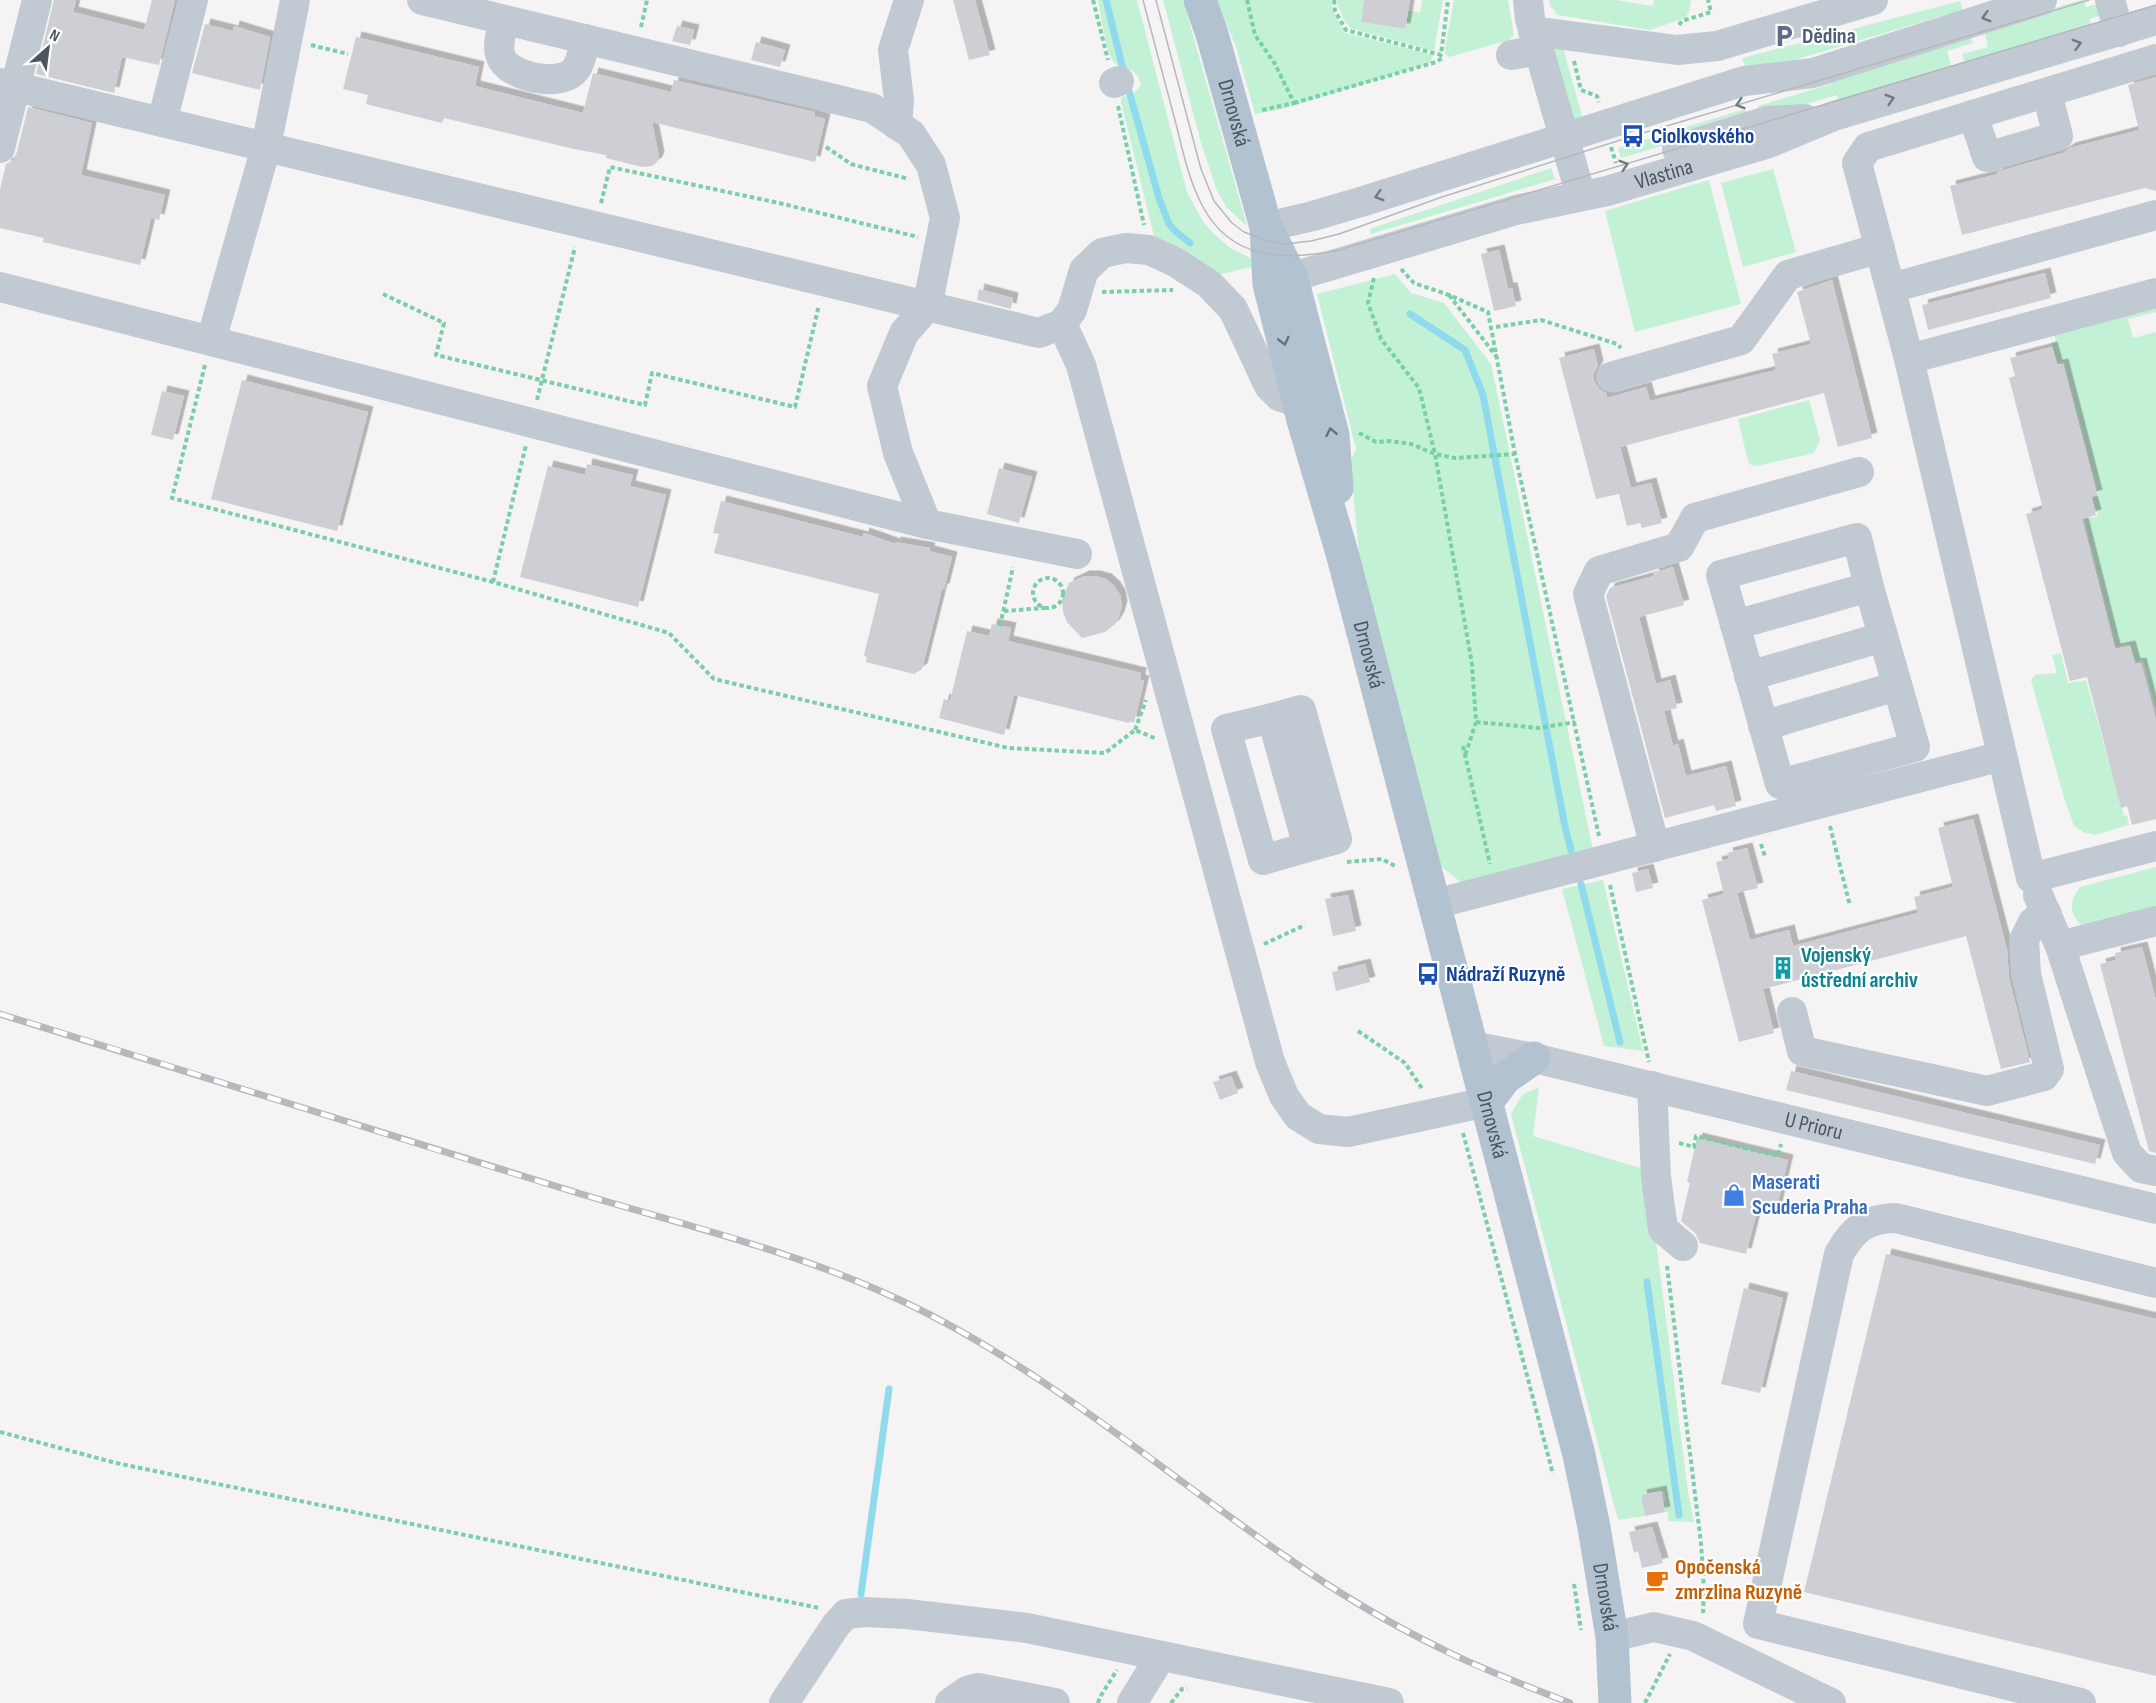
<svg xmlns="http://www.w3.org/2000/svg" width="2156" height="1703" font-family="'Sofia Sans Condensed',sans-serif">
	<style>
		.green { fill: #c3f1d5 }
		.lines { fill: none; stroke-linecap: round; stroke-linejoin: round }
		.stream { stroke: #90daee; stroke-width: 7 }
		.building { fill: #cdcfd5; filter: url(#shadow) }
		.path { stroke: #7ad0a6; stroke-width: 4; stroke-dasharray: 4.5 3; stroke-linecap: butt }
		.minor { stroke: #c1cad2; stroke-width: 30 }
		.major { stroke: #b3c2d1; stroke-width: 33 }
		.tram { stroke: #b5b8bd; stroke-width: 1.5 }
		.rail-casing { stroke: #b5b8bd; stroke-width: 7 }
		.rail { stroke: #fff; stroke-width: 4.5; stroke-dasharray: 14; stroke-linecap: butt }
		.oneway { stroke: #6e7983 }
		.oneway2 { stroke: #64717d }
		.labels { text-anchor: middle; dominant-baseline: central; stroke-width: 4.5; stroke-linejoin: round; paint-order: stroke }
		.service-label { font-size: 22px; font-weight: bold; fill: #4e5e75; stroke: #fff; text-anchor: start }
		.street-label { font-size: 22px; fill: #4a5661; stroke: #fff }
		.transit-label { font-size: 22px; font-weight: bold; fill: #164399; stroke: #fff; text-anchor: start }
		.culture-label { font-size: 22px; font-weight: bold; fill: #0d838f; stroke: #fff; text-anchor: start }
		.shop-label { font-size: 22px; font-weight: bold; fill: #366cbe; stroke: #fff; text-anchor: start }
		.food-label { font-size: 22px; font-weight: bold; fill: #c56008; stroke: #fff; text-anchor: start }
	</style>
	<defs>
		<filter id="shadow"><feDropShadow dx="5.5" dy="-5.5" stdDeviation="0" flood-color="#0004"/></filter>
	</defs>
	<rect width="100%" height="100%" fill="#f5f3f3"/>
	<!-- green -->
	<g class="green">
		<path d="M1098,0h39l50,192 17,31 9,10 17,15 27,13 -4,13 -2,-7 -41,10 -56,-41 -33,-134v-4l3,-2 6,2 11,-13c-5,-22 -19,-12 -28,-24 -7,-9 -12,-47 -15,-61z"/>
		<path d="M1163,0h20l64,226 -21,-19 -10,-19 -15,-45z"/>
		<path d="M1217,0h114l2,11 12,22 88,22 -3,8 -147,46 -28,5 -19,-67z"/>
		<path d="M1336,0h28l-3,22 44,7 3,-18 12,1 2,-12h21l-9,51 -84,-23 -7,-10z"/>
		<path d="M1454,0h54l6,35 -5,5 -60,17 -4,-3v-6z"/>
		<path d="M1549,0h67l37,6 1,-6h37l-2,12 -4,6 -35,12 -92,-15 -8,-9z"/>
		<path d="M2081,0h3l2,7 11,-3 2,12 -10,3 3,8 -127,37 -3,-10 26,-7 -4,-18z"/>
		<path d="M1960,1l5,15 -17,-2 -200,60 -6,-16z"/>
		<path d="M1970,33l3,10 -26,8 5,18 -112,34 -3,-8 -75,22 -4,-11 73,-22 -2,-9z"/>
		<path d="M1553,48h10l21,75h-12z"/>
		<path d="M1745,109l3,12 -127,37 -3,-10z"/>
		<path d="M1551,168l4,11 -184,55 -1,-5 14,-5z"/>
		<path d="M1773,169l23,83 -53,15 -22,-84z"/>
		<path d="M1709,180l32,124 -106,28 -30,-121z"/>
		<path d="M1395,274l16,19 33,10 47,61 102,486 -131,33 -24,-19 -78,-301 -10,-102 6,-12 -39,-155z"/>
		<path d="M2156,303v9l-28,7 5,19 23,-6v378l-13,-50 -7,2 -6,-18 -14,3 -32,-128 14,-3 -5,-18 6,-2 -35,-134 -6,1 -7,-21 5,-1 -3,-10z"/>
		<path d="M1809,400l11,40 -6,13 -57,13 -6,-1 -3,-4 -10,-42z"/>
		<path d="M2061,653l7,30 18,-3 38,136 3,-1 2,10 -34,10 -12,-3 -9,-6 -9,-25 -34,-121 4,-5 22,-2 -5,-18z"/>
		<path d="M2156,867v46l-68,18c-17,-13 -22,-26 -8,-44z"/>
		<path d="M1603,880l40,171 -39,-5 -42,-157z"/>
		<path d="M1539,1087l-6,49 114,34 41,322 6,30 -26,-1v-8l-3,-1 -2,-10 3,-1 -2,-10 -23,4 4,21 -27,4 -107,-406 11,-19z"/>
	</g>
	<g class="lines">
		<!-- stream -->
		<g class="stream">
			<path d="M1106,0l18,73"/>
			<path d="M1127,84l32,114 10,26 7,8 14,11"/>
			<path d="M1410,314l55,36 18,45 82,432 6,23"/>
			<path d="M1581,884l39,158"/>
			<path d="M1647,1282l32,233"/>
			<path d="M861,1594l28,-205"/>
		</g>
	</g>
	<!-- building -->
	<g class="building">
		<path d="M54,0h22l-3,12 71,18 8,-30h23l-16,65 -37,-8 -8,36 -78,-19z"/>
		<path d="M953,0h22l15,55 -21,5z"/>
		<path d="M1364,0h46l-5,29 -44,-7z"/>
		<path d="M205,24l28,7 1,-5 36,11 -10,53 -68,-17z"/>
		<path d="M677,26l17,4 -4,15 -18,-4z"/>
		<path d="M356,37l123,30 -4,19 108,27 10,-40 78,19 3,-12 141,32 -1,4 11,3 -10,43 -163,-40 7,35 -2,5 -5,4 -10,1 -36,-9v-3l-32,-6 -130,-31 -2,5 -76,-19 2,-9 -25,-6z"/>
		<path d="M756,42l29,8 -5,17 -29,-7z"/>
		<path d="M2156,77v114l-11,-3 -183,47 -12,-49 48,-12 -1,-2 66,-19 7,-5 69,-18 -11,-45z"/>
		<path d="M28,107l64,16 -11,52 84,20 -6,25 -8,-2 -11,47 -97,-23 1,-4 -44,-10v-38l6,-26 7,-4 4,-8z"/>
		<path d="M1499,250l9,38h4l4,18 -22,5 -13,-57z"/>
		<path d="M2045,273l6,25 -123,32 -6,-25z"/>
		<path d="M1832,280l40,158 -34,9 -14,-54 -204,54 11,41 20,-5 11,40 -20,5 -2,-5 -13,3 -8,-32 -23,5 -37,-141 35,-9 4,17 -4,7v8l5,8 7,4 1,5 39,-11 4,14 126,-31 -4,-16 39,-10 -14,-52z"/>
		<path d="M979,289l34,9 -2,11 -34,-9z"/>
		<path d="M2052,347l5,18 6,-1 34,131 -6,2 5,18 -14,4 33,130 15,-3 5,18 6,-1 15,57v99l-24,6 -5,-19 -6,2 -34,-131 -17,4 -44,-167 17,-5 -34,-131 6,-2 -5,-18z"/>
		<path d="M242,380l126,32 -31,119 -126,-32z"/>
		<path d="M162,391l22,5 -11,44 -22,-5z"/>
		<path d="M587,464l46,11 -3,11 36,9 -28,112 -118,-30 28,-111 37,9z"/>
		<path d="M999,468l33,9 -13,46 -32,-9z"/>
		<path d="M721,501l142,36 1,-4 31,11v-2l35,6 -1,3 23,6 -8,32h-2l-20,80 -8,5 -48,-12 1,-4 -3,-3 15,-61 -165,-41 5,-19 -6,-1z"/>
		<path d="M1673,567l11,38 -45,12 17,67 14,-4 7,28 -13,3 9,35 5,-2 8,32 40,-10 10,40 -20,5 -2,-6 -49,13 -59,-222 4,-8 44,-12 -1,-3z"/>
		<path d="M1084,576h11l11,3 8,7 6,9 2,11 -3,11 -5,8 -9,7 -23,6 -15,-16 -4,-10 -1,-13 7,-16z"/>
		<path d="M992,624l19,4 -3,13 133,32 -1,7 4,1 -10,42 -4,-2 -1,2 -115,-28 -10,40 -65,-17 5,-19 6,2 17,-70 22,5z"/>
		<path d="M1973,819l34,131 2,28 21,84 -29,7 -35,-133 -203,53 11,44 -35,9 -37,-142 22,-6 -8,-32 13,-3 -2,-6 20,-5 11,40 -21,5 13,47 39,-10 4,16 125,-33 -4,-16 39,-10 -15,-59z"/>
		<path d="M1648,869l5,19 -17,4 -4,-19z"/>
		<path d="M1348,895l8,36 -23,5 -8,-37z"/>
		<path d="M2142,947l14,54v152l-7,-2 -49,-187 16,-4 -1,-7z"/>
		<path d="M1365,964l5,18 -34,9 -4,-19z"/>
		<path d="M1791,1071l309,74 -5,19 -309,-74z"/>
		<path d="M1231,1076l7,17 -18,7 -7,-18z"/>
		<path d="M1697,1138l91,22 -12,51 -18,-4 -12,47 -46,-11 -5,-10 -14,-12 9,-38 -3,-1z"/>
		<path d="M1886,1254l270,65v357l-352,-84z"/>
		<path d="M1744,1288l39,10 -23,95 -39,-9z"/>
		<path d="M1661,1491l4,21 -20,4 -4,-21z"/>
		<path d="M1652,1527l11,36 -21,5 -4,-17 -4,2 -5,-21z"/>
	</g>
	<g class="lines">
		<!-- path -->
		<g class="path">
			<path d="M1093,0l15,60"/>
			<path d="M1247,0l8,35 20,29 19,39 -32,7"/>
			<path d="M1334,0l1,11 11,19 95,25 7,-55"/>
			<path d="M1679,25l3,-4 29,-9 -3,-12"/>
			<path d="M641,27l6,-27"/>
			<path d="M311,45l37,9"/>
			<path d="M1574,61l7,29 16,6 2,6"/>
			<path d="M1294,103l142,-41 8,-5"/>
			<path d="M1118,106l26,119"/>
			<path d="M826,147l25,17 58,15"/>
			<path d="M1611,147l5,16"/>
			<path d="M601,203l9,-36 169,36 139,34"/>
			<path d="M1401,269l13,14 35,12 39,17 27,142 84,382"/>
			<path d="M1374,278l-6,25 13,36 38,49 16,66 37,210 4,58 -11,34"/>
			<path d="M1102,292l71,-2"/>
			<path d="M383,294l61,29 -8,32 209,50 7,-32 143,34 24,-102"/>
			<path d="M1449,295l47,61"/>
			<path d="M1496,327l45,-7 76,24 4,4"/>
			<path d="M205,365l-33,133 321,84 176,51 45,46 294,69 97,5 30,-23 22,9"/>
			<path d="M537,400l38,-153"/>
			<path d="M1359,433l17,9 14,-1 21,3 24,10 20,4 60,-4"/>
			<circle cx="1048" cy="593" r="15"/>
			<path d="M493,582l33,-137"/>
			<path d="M1004,611l41,-3"/>
			<path d="M1000,626l13,-59"/>
			<path d="M1476,722l63,6 36,-6"/>
			<path d="M1135,730l11,-30"/>
			<path d="M1463,746l27,118"/>
			<path d="M1830,826l20,80"/>
			<path d="M1761,844l4,13"/>
			<path d="M1347,862l35,-3 15,8"/>
			<path d="M1610,885l39,177"/>
			<path d="M1264,944l41,-19"/>
			<path d="M1358,1031l47,32 18,27"/>
			<path d="M1463,1133l90,341"/>
			<path d="M1679,1143l15,4 2,-11 82,20 3,-12"/>
			<path d="M1667,1266l34,277 3,47 -1,23"/>
			<path d="M0,1432l116,31 703,145"/>
			<path d="M1574,1584l7,46"/>
			<path d="M1098,1703l2,-6 17,-27"/>
			<path d="M1171,1703l11,-14 5,-1"/>
			<path d="M1645,1703l25,-49"/>
		</g>
		<!-- minor -->
		<g class="minor">
			<path d="M422,0l450,108 39,26 20,31 14,53 -18,89 -23,26 -22,53 16,67 29,71"/>
			<path d="M1528,0l2,19 51,177"/>
			<path d="M2110,0l9,32"/>
			<path d="M504,20c-2,12 -8,25 -3,37 7,20 60,31 74,13 6,-7 8,-21 11,-31"/>
			<path d="M1533,31l144,19 40,-4 156,-46"/>
			<path d="M1511,55l28,-5"/>
			<path d="M0,83l1039,250 23,-9 10,-14 12,-40 18,-17 24,-5 23,2 26,12 34,22 24,25 36,77 10,10 20,7"/>
			<path d="M1114,83l5,-2"/>
			<path d="M1973,115l14,42 71,-21 -11,-43"/>
			<path d="M162,122l31,-122"/>
			<path d="M897,125l2,-25 -6,-50 16,-50"/>
			<path d="M0,148l37,-148"/>
			<path d="M1677,149l90,-28 38,-2"/>
			<path d="M1266,227l47,-11 51,-15 380,-120 69,-8 229,-73"/>
			<path id="s1" d="M1269,284l247,-74 91,-19 162,-48 65,-27 322,-96"/>
			<path d="M0,287l927,237 150,30"/>
			<path d="M1891,288l265,-73"/>
			<path d="M2156,293l-247,66 122,519 125,-32"/>
			<path d="M1062,324l19,41 189,697 14,34 14,20 21,13 29,3 139,-30"/>
			<path d="M211,341l55,-194 29,-147"/>
			<path d="M1909,359l-52,-196 11,-16 288,-88"/>
			<path d="M1611,377l130,-37 47,-65 92,-27"/>
			<path d="M1857,538l12,49 46,160 -135,37 -59,-209z"/>
			<path d="M1735,625l134,-38"/>
			<path d="M1749,676l134,-39"/>
			<path d="M1272,718l29,-8 36,129 -29,8 -36,-129 -46,11 37,131 45,-13"/>
			<path d="M1763,726l134,-40"/>
			<path d="M1655,847l-67,-253 11,-23 80,-24 16,-29 164,-46"/>
			<path d="M2038,895l22,51 67,207 14,15 15,3"/>
			<path d="M1435,904l567,-148"/>
			<path d="M2060,946l96,-25"/>
			<path d="M1792,1012l10,39 185,40 57,-15 5,-7 -23,-95 -2,-34 9,-18 14,-8"/>
			<path id="s2" d="M1472,1046l62,12 622,151"/>
			<path d="M1652,1086l4,91 7,52 20,17"/>
			<path d="M1612,1637l42,-10 39,9 138,67"/>
			<path d="M784,1703l52,-78 10,-11 18,-2 43,2 120,14 362,75"/>
			<path d="M950,1703l17,-12 11,-3 77,15"/>
			<path d="M1132,1703l29,-47"/>
			<path d="M2081,1703l-323,-79 81,-370c15,-26 26,-35 57,-36l260,65"/>
		</g>
		<!-- major -->
		<g class="major">
			<path id="s3" d="M1200,0l12,34 54,193 26,52 41,156 4,53"/>
			<path id="s4" d="M1266,227l3,57 34,136 39,133 237,902 15,72 18,110 3,66"/>
			<path d="M1487,1102l18,-24 29,-20"/>
		</g>
		<!-- tram -->
		<g class="tram">
			<path d="M1143,0c11,41 22,83 33,124 7,28 13,57 27,83 29,54 83,54 136,43l817,-245"/>
			<path d="M1156,0l45,169 13,32 18,22 12,9 23,9 17,3 27,-3 28,-7 103,-37 191,-61 456,-136"/>
		</g>
		<!-- rail casing -->
		<g class="rail-casing">
			<path id="rail" d="M0,1014c194,59 387,121 581,180 107,32 220,59 321,107 140,66 257,168 383,255 50,35 103,67 157,93 41,21 85,37 128,54"/>
		</g>
		<!-- rail -->
		<use href="#rail" class="rail"/>
	</g>
	<!-- one-way arrows -->
	<defs><path id="oneway-chevron" d="M-2-3.5L2.5 0L-2 3.5" fill="none" stroke-width="1.6" stroke-linecap="round" stroke-linejoin="round" transform="scale(1.5)"/></defs>
	<g class="oneway">
		<use href="#oneway-chevron" transform="translate(1986 17) rotate(164)"/>
		<use href="#oneway-chevron" transform="translate(2077 44) rotate(-16)"/>
		<use href="#oneway-chevron" transform="translate(1890 99) rotate(-17)"/>
		<use href="#oneway-chevron" transform="translate(1740 104) rotate(163)"/>
		<use href="#oneway-chevron" transform="translate(1624 165) rotate(-17)"/>
		<use href="#oneway-chevron" transform="translate(1379 196) rotate(163)"/>
	</g>
	<g class="oneway2">
		<use href="#oneway-chevron" transform="translate(1284 341) rotate(76)"/>
		<use href="#oneway-chevron" transform="translate(1331 432) rotate(-101)"/>
	</g>
	<!-- icons -->
	<defs>
		<g id="parking-bare" transform="scale(1.8)"><path d="M-3.5-5.5H1a3.5 3.5 0 0 1 0 7H-1V5.5H-3.5ZM-1-3.4V-.6H.8a1.4 1.4 0 0 0 0-2.8Z" fill="#5c6f8a" stroke="#fff" stroke-width="2.5" paint-order="stroke"/></g>
		<g id="bus-bare" transform="scale(1.8)"><path d="M-5-6H5V4H4V6H2V4H-2V6H-4V4H-5ZM-3.5-4V0h7V-4ZM-3.5 1.2v1.5H-2V1.2ZM2 1.2v1.5H3.5V1.2Z" fill="#1a4fb4" stroke="#fff" stroke-width="2.5" paint-order="stroke"/></g>
		<g id="building-bare" transform="scale(1.8)"><path d="M-4-6H4V6H1V3H-1V6H-4ZM-2.5-4.3h1.7v1.8h-1.7ZM.8-4.3h1.7v1.8H.8ZM-2.5-1h1.7V.8h-1.7ZM.8-1h1.7V.8H.8Z" fill="#0f9aa8" stroke="#fff" stroke-width="2.5" paint-order="stroke"/></g>
		<g id="shop-bare" transform="scale(1.8)"><path d="M-5-2.5h2.3a2.7 3.5 0 0 1 5.4 0H5L5.5 6h-11ZM-1.5-2.5h3a1.5 2.3 0 0 0-3 0Z" fill="#3f7fe0" stroke="#fff" stroke-width="2.5" paint-order="stroke"/></g>
		<g id="cafe-bare" transform="scale(1.8)"><path d="M-5.5-4.5H6V0H3Q3 3.5 0 3.5H-2.5Q-5.5 3.5-5.5 0ZM3-3.2v2h1.7v-2ZM-6 4.5H4V6H-6Z" fill="#e8710a" stroke="#fff" stroke-width="2.5" paint-order="stroke"/></g>
	</defs>
	<g fill-rule="evenodd">
		<use href="#parking-bare" x="1784" y="36"/>
		<use href="#bus-bare" x="1633" y="136"/>
		<use href="#building-bare" x="1783" y="968"/>
		<use href="#bus-bare" x="1428" y="974"/>
		<use href="#shop-bare" x="1734" y="1195"/>
		<use href="#cafe-bare" x="1657" y="1580"/>
	</g>
	<g class="labels">
		<!-- service labels -->
		<g class="service-label">
			<text x="1802" y="36">Dědina</text>
		</g>
		<!-- street labels -->
		<g class="street-label">
			<text stroke="none"><textPath href="#s3" startOffset="118">Drnovská</textPath></text>
			<text stroke="none"><textPath href="#s1" startOffset="410">Vlastina</textPath></text>
			<text stroke="none"><textPath href="#s4" startOffset="441">Drnovská</textPath></text>
			<text stroke="none"><textPath href="#s4" startOffset="927">Drnovská</textPath></text>
			<text stroke="none"><textPath href="#s2" startOffset="351">U Prioru</textPath></text>
			<text stroke="none"><textPath href="#s4" startOffset="1413">Drnovská</textPath></text>
		</g>
		<!-- transit labels -->
		<g class="transit-label">
			<text x="1651" y="136">Ciolkovského</text>
			<text x="1446" y="974">Nádraží Ruzyně</text>
		</g>
		<!-- culture labels -->
		<g class="culture-label">
			<text x="1801" y="955">Vojenský<tspan x="1801" dy="25">ústřední archiv</tspan></text>
		</g>
		<!-- shop labels -->
		<g class="shop-label">
			<text x="1752" y="1182">Maserati<tspan x="1752" dy="25">Scuderia Praha</tspan></text>
		</g>
		<!-- food labels -->
		<g class="food-label">
			<text x="1675" y="1567">Opočenská<tspan x="1675" dy="25">zmrzlina Ruzyně</tspan></text>
		</g>
	</g>
	<!-- north arrow -->
	<g transform="translate(48 48) rotate(28)" stroke="#ffffff" stroke-width="4.5" paint-order="stroke">
	<path d="M0-4.5L10 22L0 15L-10 22Z" fill="#4a5661"/>
	<text y="-9" font-size="16" font-weight="bold" text-anchor="middle" fill="#4a5661">N</text>
	</g>
</svg>
